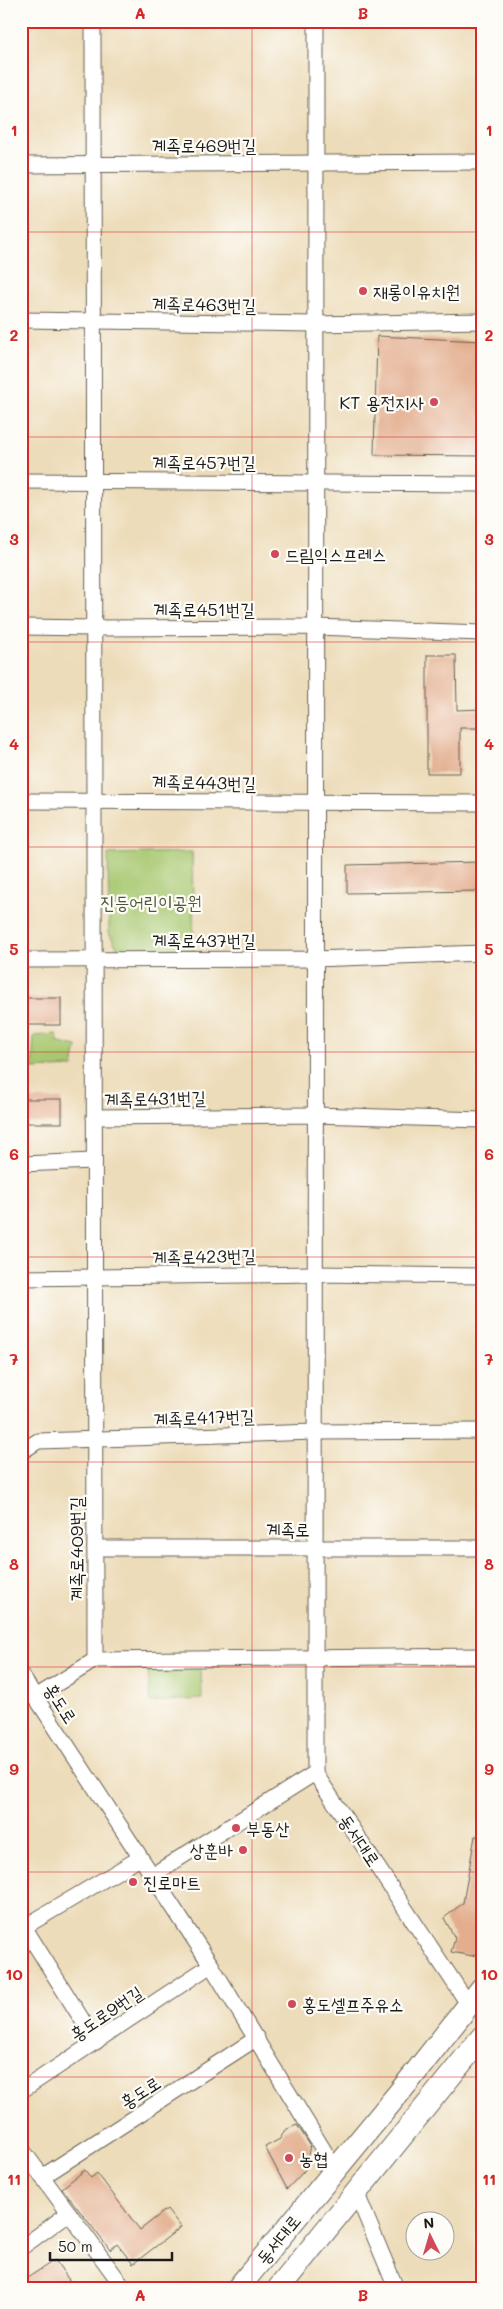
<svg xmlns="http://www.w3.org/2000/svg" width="503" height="2309" font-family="Mali,'Poor Story',sans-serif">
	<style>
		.green { fill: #a7c870; stroke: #627246 }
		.building { fill: #e3ad8e }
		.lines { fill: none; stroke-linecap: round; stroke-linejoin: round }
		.minor-casing { stroke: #655f53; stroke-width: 17 }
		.primary-casing { stroke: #655f53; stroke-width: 24 }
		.minor { stroke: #fff; stroke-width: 15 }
		.primary { stroke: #fff; stroke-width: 22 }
		.grid { fill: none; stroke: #d62828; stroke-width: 1; stroke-opacity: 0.55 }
		.poi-dot { fill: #d1495b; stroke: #fdfcf7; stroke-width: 2 }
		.labels { text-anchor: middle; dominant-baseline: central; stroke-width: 4.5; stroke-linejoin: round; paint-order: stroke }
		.street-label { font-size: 18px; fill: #1c1c1c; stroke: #fdfcf7 }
		.poi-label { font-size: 18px; fill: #1c1c1c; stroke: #fdfcf7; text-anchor: start }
		.park-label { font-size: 18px; fill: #4d5839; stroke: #fdfcf7 }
		.neatline { fill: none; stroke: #d62828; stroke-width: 2 }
		.grid-label { font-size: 16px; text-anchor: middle; font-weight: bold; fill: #d62828 }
	</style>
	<rect width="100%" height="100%" fill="#fdfcf7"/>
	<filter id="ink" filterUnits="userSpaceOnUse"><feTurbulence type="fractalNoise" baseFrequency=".02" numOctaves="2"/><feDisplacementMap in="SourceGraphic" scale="10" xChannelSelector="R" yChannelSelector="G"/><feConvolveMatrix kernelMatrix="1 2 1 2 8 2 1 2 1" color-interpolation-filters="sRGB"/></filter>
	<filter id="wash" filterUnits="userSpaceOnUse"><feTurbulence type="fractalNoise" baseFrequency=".0096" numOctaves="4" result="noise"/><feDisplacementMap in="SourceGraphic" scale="20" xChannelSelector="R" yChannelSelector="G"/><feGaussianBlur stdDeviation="1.12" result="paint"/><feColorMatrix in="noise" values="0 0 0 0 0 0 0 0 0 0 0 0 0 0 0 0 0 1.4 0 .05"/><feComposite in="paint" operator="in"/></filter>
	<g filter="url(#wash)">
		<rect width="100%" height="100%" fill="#eddcb9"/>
		<!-- green -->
		<g class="green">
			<path d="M192,852l2,100 -74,1 -11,-20 -1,-79z"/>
			<path d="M56,1034l3,9 18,4 -4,20 -41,2 2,-33z"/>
			<path d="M201,1667l1,32 -52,3 -2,-32z"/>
		</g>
		<g id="blocks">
			<!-- building -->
			<g class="building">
				<path d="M377,336l105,5v115l-108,-1z"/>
				<path d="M427,655h29l1,55 25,-1v19h-22v45h-33z"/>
				<path d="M482,862v29l-135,2v-28z"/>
				<rect x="21" y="998" width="40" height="27"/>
				<rect x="21" y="1099" width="41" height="24"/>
				<path d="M475,1836l7,1v110l-9,9 -22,-4 4,-14 -11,-20 19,-15z"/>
				<path d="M297,2125l13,20 -5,25 -18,19 -22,-42 15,-8 5,-9z"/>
				<path d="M85,2170l6,8 6,-5 43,57 27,-21 14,18 -48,37 -16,-20 -7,6 -48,-62z"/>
				<path d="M55,2260l16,23 -8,5h-42v-6z"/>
			</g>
		</g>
	</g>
	<g filter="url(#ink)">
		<use href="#blocks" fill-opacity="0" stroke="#655f53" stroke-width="1"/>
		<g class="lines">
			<!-- minor casing -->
			<g class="minor-casing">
				<g id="minor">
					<path d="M93,21l2,1639"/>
					<path d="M316,21l-1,1752 154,232"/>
					<path d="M21,165l461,-3"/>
					<path d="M21,320l294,4 167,-3"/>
					<path d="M21,481l461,3"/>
					<path d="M21,627l72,1 222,-1 167,6"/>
					<path d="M21,801l461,2"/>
					<path d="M21,960l293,-1 168,-6"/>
					<path d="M94,1117l220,-2 168,5"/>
					<path d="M21,1164l73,-3"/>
					<path d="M21,1278l293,-4 168,2"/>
					<path d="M21,1452l17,-11 276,-9 168,-1"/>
					<path d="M95,1548h387"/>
					<path d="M21,1675l190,290 124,204"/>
					<path d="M34,1698l61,-38 387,-4"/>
					<path d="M151,1876l164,-103"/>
					<path d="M21,1922l75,120"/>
					<path d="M21,1929l119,-71"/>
					<path d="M21,2091l190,-126"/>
					<path d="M21,2148l103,140"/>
					<path d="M42,2177l215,-139"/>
					<path d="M356,2192l40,96"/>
					<path d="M21,2248l48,-35"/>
				</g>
			</g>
			<!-- primary casing -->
			<g class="primary-casing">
				<g id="primary">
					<path d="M238,2288l174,-211 70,-89"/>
					<path d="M279,2288l203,-251"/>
				</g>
			</g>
			<!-- minor -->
			<use href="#minor" class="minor"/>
			<!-- primary -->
			<use href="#primary" class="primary"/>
		</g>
	</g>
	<!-- grid -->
	<path class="grid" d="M252,21v2267M21,232h461M21,437h461M21,642h461M21,847h461M21,1052h461M21,1257h461M21,1462h461M21,1667h461M21,1872h461M21,2077h461"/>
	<!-- markers -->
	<g class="poi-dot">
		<circle cx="363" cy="291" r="5"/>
		<circle cx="434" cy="402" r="5"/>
		<circle cx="275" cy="554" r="5"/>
		<circle cx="236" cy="1828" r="5"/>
		<circle cx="243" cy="1850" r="5"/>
		<circle cx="133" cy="1882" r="5"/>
		<circle cx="292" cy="2004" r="5"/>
		<circle cx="289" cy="2158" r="5"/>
	</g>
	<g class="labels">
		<!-- street labels -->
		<g class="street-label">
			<text x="204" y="145">계족로469번길</text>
			<text transform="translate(204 304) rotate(1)">계족로463번길</text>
			<text x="204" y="462">계족로457번길</text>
			<text x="204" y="609">계족로451번길</text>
			<text transform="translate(204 782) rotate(1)">계족로443번길</text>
			<text x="204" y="940">계족로437번길</text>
			<text transform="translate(155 1098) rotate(-1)">계족로431번길</text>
			<text transform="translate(204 1256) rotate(-1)">계족로423번길</text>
			<text transform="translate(204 1417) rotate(-2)">계족로417번길</text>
			<text x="288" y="1529">계족로</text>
			<text transform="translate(76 1549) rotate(-90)">계족로409번길</text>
			<text transform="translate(61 1703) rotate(57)">홍도로</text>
			<text transform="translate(360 1840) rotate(56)">동서대로</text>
			<text transform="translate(106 2013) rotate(-34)">홍도로9번길</text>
			<text transform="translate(140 2092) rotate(-33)">홍도로</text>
			<text transform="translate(278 2239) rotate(-51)">동서대로</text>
		</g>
		<!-- poi labels -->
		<g class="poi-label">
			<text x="373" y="291">재롱이유치원</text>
			<text x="424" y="402" text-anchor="end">KT 용전지사</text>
			<text x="285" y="554">드림익스프레스</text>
			<text x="246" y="1828">부동산</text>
			<text x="233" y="1850" text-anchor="end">상훈바</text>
			<text x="143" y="1882">진로마트</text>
			<text x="302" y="2004">홍도셀프주유소</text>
			<text x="299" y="2158">농협</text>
		</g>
		<!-- park labels -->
		<g class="park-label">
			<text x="151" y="902">진등어린이공원</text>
		</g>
	</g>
	<!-- margin -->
	<rect width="503" height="2309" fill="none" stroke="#fdfcf7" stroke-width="55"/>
	<!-- north arrow -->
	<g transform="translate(430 2236) rotate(355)"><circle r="24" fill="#fdfcf7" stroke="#a3a29f"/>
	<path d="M0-4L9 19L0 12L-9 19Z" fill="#d1495b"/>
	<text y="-8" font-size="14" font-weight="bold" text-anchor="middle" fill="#1c1c1c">N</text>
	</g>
	<!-- scale -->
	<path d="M50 2252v8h122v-8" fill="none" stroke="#1c1c1c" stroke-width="2.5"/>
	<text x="58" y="2252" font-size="15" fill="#1c1c1c" stroke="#fdfcf7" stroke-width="4" paint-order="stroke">50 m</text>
	<rect x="28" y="28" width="448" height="2254" class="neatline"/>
	<g class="grid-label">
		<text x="140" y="19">A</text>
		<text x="363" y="19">B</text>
		<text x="14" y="136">1</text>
		<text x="489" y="136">1</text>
		<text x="14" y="341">2</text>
		<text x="489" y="341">2</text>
		<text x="14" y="545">3</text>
		<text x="489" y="545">3</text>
		<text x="14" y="750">4</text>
		<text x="489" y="750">4</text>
		<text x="14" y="955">5</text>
		<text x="489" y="955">5</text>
		<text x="14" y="1160">6</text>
		<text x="489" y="1160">6</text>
		<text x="14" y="1365">7</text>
		<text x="489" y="1365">7</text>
		<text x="14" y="1570">8</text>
		<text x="489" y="1570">8</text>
		<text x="14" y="1775">9</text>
		<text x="489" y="1775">9</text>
		<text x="14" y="1980">10</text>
		<text x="489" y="1980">10</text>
		<text x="14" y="2185">11</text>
		<text x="489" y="2185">11</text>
		<text x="140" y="2301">A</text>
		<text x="363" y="2301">B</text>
	</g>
</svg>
